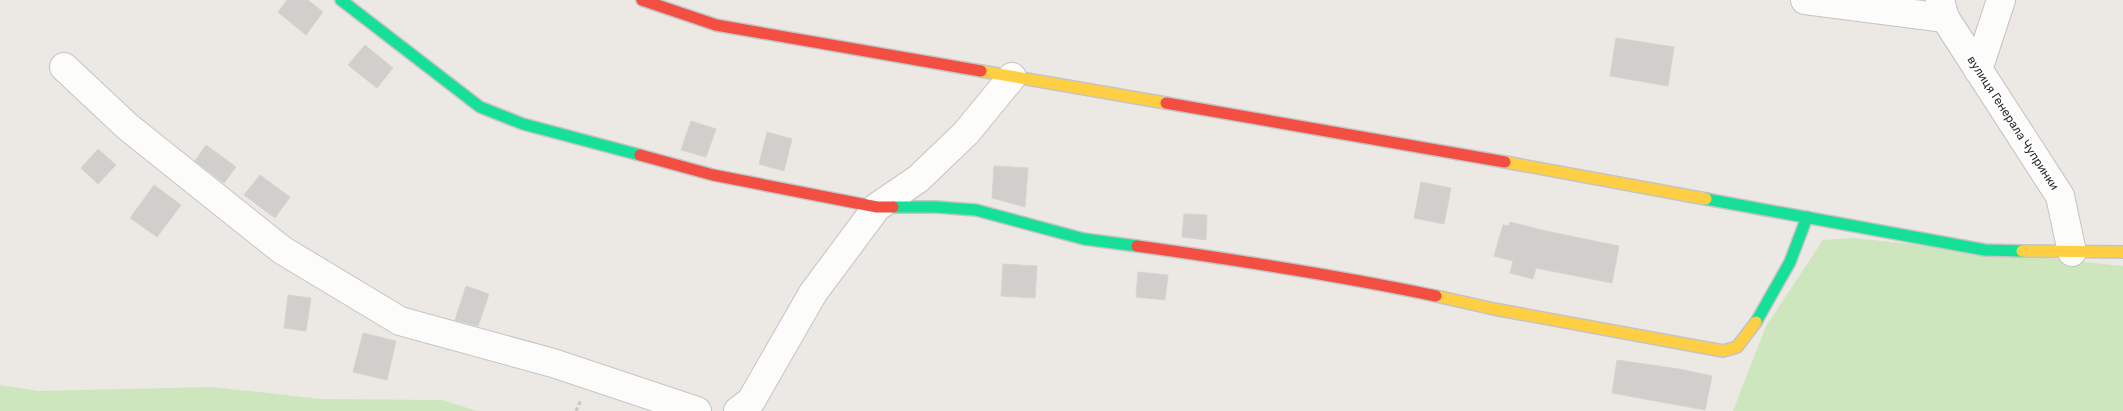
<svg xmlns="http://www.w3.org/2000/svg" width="2123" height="411" font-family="Rubik,sans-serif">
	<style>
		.green { fill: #cee6be }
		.building { fill: #d1cecb; stroke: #d7d4d0 }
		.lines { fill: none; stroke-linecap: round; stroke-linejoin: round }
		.street-casing { stroke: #c5c4c5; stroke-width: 30 }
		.fast-casing { stroke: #c5c4c5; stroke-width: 14 }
		.slow-casing { stroke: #c5c4c5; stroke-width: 14 }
		.jam-casing { stroke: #c5c4c5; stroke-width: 14 }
		.path { stroke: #c9c9c8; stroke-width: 3; stroke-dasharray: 4 2.5; stroke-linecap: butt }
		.street { stroke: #fcfcfb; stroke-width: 28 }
		.fast { stroke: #16e098; stroke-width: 11 }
		.slow { stroke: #ffcf43; stroke-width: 11 }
		.jam { stroke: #f24e42; stroke-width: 11 }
		.labels { text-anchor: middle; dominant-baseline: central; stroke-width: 5; stroke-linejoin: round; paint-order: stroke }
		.street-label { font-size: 12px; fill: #2e2e2e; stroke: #fff }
	</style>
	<rect width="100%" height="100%" fill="#ece8e4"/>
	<!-- green -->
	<g class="green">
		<path d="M1853,238l270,28v145h-390l33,-85 57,-86z"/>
		<path d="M0,385l38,6 174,-4 109,12 121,1 35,11h-477z"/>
	</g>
	<!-- building -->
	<g class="building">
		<path d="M287,0h21l15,12 -17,23 -28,-23z"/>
		<path d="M1616,38l58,9 -6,39 -58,-10z"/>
		<path d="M365,45l28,23 -16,20 -29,-23z"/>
		<path d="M691,121l25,8 -10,28 -25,-7z"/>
		<path d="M767,132l25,7 -8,32 -25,-7z"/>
		<path d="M206,145l30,22 -12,16 -29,-22z"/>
		<path d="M98,149l18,16 -18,19 -17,-16z"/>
		<path d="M994,166l34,2 -3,39 -33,-9z"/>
		<path d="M260,175l30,22 -15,21 -31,-23z"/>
		<path d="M1421,182l30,6 -7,36 -30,-6z"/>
		<path d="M154,185l27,20 -24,32 -27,-19z"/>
		<path d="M1184,214l23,1 -1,25 -24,-3z"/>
		<path d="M1510,222l36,9 73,15 -7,37 -76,-15 -3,11 -23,-6 3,-12 -19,-5 9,-31 6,1z"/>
		<path d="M1003,264l34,2 -2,32 -34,-2z"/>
		<path d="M1138,272l30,3 -3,25 -29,-3z"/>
		<path d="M466,286l23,8 -11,32 -23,-6z"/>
		<path d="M288,295l23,3 -5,33 -22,-3z"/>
		<path d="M363,333l33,8 -9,39 -34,-8z"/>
		<path d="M1617,360l62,9 33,7 -7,34 -93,-17z"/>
	</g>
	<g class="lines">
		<!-- street casing -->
		<g class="street-casing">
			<g id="street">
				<path d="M1805,0l140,18"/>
				<path d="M1940,0l5,18 115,178 12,56"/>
				<path d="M64,67l64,60 154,123 118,71 153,42 144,48"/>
				<path d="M1978,70l23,-70"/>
				<path d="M738,411l13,-10 62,-108 64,-86 41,-28 48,-46 46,-56"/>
			</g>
		</g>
		<!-- fast casing -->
		<g class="fast-casing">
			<g id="fast">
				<path d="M341,0l139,107 43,17 117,31"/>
				<path d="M1706,199l279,51 37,1"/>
				<path d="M893,207h43l40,3 108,29 53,7"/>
				<path d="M1756,322l34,-60 17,-45"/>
			</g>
		</g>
		<!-- slow casing -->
		<g class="slow-casing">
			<g id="slow">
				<path d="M981,71l185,32"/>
				<path d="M1505,162l201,37"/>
				<path d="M2022,251l101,1"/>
				<path d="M1436,296l58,13 229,42 14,-4 19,-25"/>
			</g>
		</g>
		<!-- jam casing -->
		<g class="jam-casing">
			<g id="jam">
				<path d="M642,0l74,25 265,46"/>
				<path d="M1166,103l339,59"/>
				<path d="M640,155l73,20 164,32h16"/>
				<path d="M1137,246c100,14 200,29 299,50"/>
			</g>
		</g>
		<!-- path -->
		<path class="path" d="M576,411l5,-11"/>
		<!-- street -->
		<use href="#street" class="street"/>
		<!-- fast -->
		<use href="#fast" class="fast"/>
		<!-- slow -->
		<use href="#slow" class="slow"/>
		<!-- jam -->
		<use href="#jam" class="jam"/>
	</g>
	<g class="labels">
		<!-- street labels -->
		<g class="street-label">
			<text transform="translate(2013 123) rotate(57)">вулиця Генерала Чупринки</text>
		</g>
	</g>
</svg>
